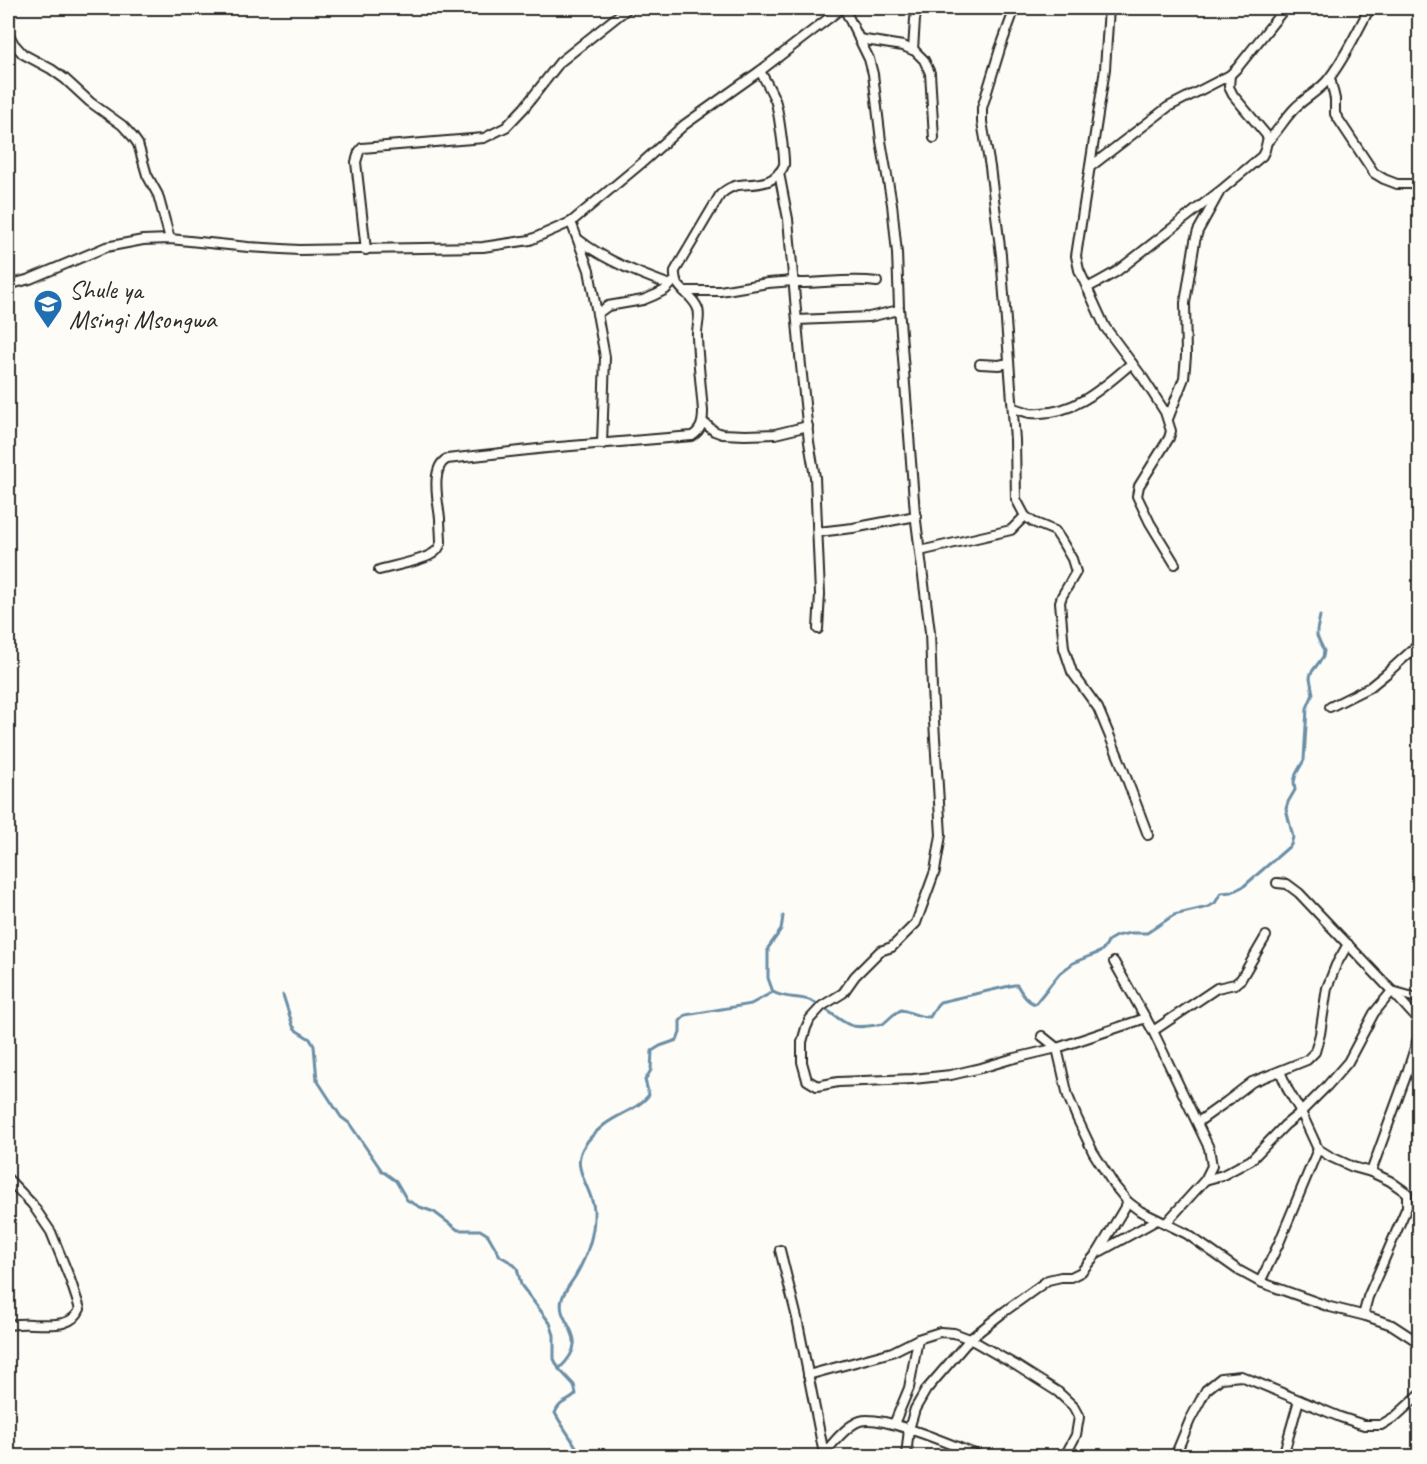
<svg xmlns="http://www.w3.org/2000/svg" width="1427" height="1464" font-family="Caveat,sans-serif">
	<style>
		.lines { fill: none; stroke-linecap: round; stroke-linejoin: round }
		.stream { stroke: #6b8ea5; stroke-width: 3 }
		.street-casing { stroke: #2b2b2b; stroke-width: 12 }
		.street { stroke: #fdfcf7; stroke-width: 8 }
		.labels { text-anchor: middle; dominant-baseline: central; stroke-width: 6; stroke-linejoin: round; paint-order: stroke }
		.poi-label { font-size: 26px; fill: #2b2b2b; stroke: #fdfcf7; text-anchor: start }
	</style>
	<rect width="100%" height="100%" fill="#fdfcf7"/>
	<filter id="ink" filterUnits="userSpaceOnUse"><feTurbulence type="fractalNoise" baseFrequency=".0167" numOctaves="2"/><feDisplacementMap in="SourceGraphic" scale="12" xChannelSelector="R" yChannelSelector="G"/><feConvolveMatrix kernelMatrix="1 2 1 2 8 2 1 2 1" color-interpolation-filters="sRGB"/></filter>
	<g filter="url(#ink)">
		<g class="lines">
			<!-- stream -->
			<g class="stream">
				<path d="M783,916l-2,14 -13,18v30l5,14c12,7 24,4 36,8 16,6 28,20 41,25 9,4 23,0 33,-1l10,-9 8,-5c10,2 20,8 29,7l7,-12 3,-3 74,-17h3c5,8 9,16 18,19l25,-31 13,-10 27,-11 6,-6 3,-6 7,-4 15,-3h16l27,-18 34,-8 7,-4 6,-10 11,-1 12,-6 47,-41 2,-8 -7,-28 2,-7 7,-12 -1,-8 2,-8 8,-14 3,-52 6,-14 -3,-16 1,-5 12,-16 1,-6 -7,-15v-6l3,-14"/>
				<path d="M283,995l10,31 4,5 13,8 4,7 3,34 24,37 8,6 33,48 14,10 11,19 13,7 14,5 24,18h22l8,5 12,21 12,7 5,5 4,17 29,38 4,12v24l5,10 15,16 2,9c-6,8 -16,6 -21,19 8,15 19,28 26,43"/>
				<path d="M559,1369c36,-34 -4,-44 3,-70 2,-8 10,-17 14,-24 11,-19 19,-43 18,-65 -2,-23 -25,-43 -9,-65 4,-7 13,-15 19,-20 15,-12 33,-15 45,-30l-4,-15 6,-10 1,-19 8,-5 17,-6 3,-7v-12l6,-6 65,-11 22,-12"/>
			</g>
			<!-- street casing -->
			<g class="street-casing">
				<g id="street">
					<path d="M844,8l25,51 4,15 8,67 11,63 5,49 2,54 16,206 15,119 2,57 9,146 -6,36 -19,52 -24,24 -12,4 -25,25 -12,17 -21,13 -12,13 -4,9 -4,14v20l5,18 10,6 21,-4 75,-3 38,-4 30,-7 30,-9 46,-11 89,-30"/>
					<path d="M1015,8l-15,41 -18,59v14l8,45 11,88 14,185 1,59 9,17 8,6 22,9 6,9 11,19 4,13 -14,24 -2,6 4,46 8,24 26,36 22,53 28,74"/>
					<path d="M1109,8l-4,61 -29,187 3,14 26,57 38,51 22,34 6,19 -2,7 -30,48 -2,10 13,27 25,41"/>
					<path d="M8,33l6,11 9,10 28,15 14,10 25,23 32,23 11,12 5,7 9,31 11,20 12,44"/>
					<path d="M859,39l44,7 12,5 9,9 6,13 4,65"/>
					<path d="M913,50l2,-31 3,-11"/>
					<path d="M1330,78l5,21v15l39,59 10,6 13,5h23"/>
					<path d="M1268,141c10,-10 17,-23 27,-33 11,-11 26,-18 35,-31 16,-21 27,-46 40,-69"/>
					<path d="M1090,167l78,-60 62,-32 8,-8 47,-59"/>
					<path d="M779,173l9,46 12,137 9,86 6,35 5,117 -2,35"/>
					<path d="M571,222l18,48 16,87 -3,87"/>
					<path d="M579,240c27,21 59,33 91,45"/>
					<path d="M366,250l-10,-88 3,-10 3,-4 122,-10 22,-11 18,-19 36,-46 68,-54"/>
					<path d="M794,283c29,1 53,-5 83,-1"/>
					<path d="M8,285l22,-6 76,-32 37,-7 27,-1 78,8 51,3 184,-3 47,-7 41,-18 72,-60 41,-37 76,-54 82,-63"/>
					<path d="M1087,288l13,-7 16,-9 104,-81 42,-35 3,-6 3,-13 -35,-42 -4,-8 1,-12"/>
					<path d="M684,291h36l48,-8 26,-2"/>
					<path d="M597,314l11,-8 35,-6 12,-5 10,-5 7,-7"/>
					<path d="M797,320l72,-3 30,-7"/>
					<path d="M980,364l19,1 10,-2"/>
					<path d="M1013,408c5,1 12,4 17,5 42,4 73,-25 102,-50"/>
					<path d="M1168,419l16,-41 2,-22 -1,-53 10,-62 3,-10 21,-38"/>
					<path d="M703,422l11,9 8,3 23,1 30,-1 33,-8"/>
					<path d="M818,532l35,-4 63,-12"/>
					<path d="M920,551l91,-21 14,-14"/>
					<path d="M379,570c13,-4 49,-10 57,-19 2,-1 4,-6 5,-8 0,-8 -1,-17 -1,-25 -2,-16 -10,-51 7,-59l100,-11 145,-12c10,-6 11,-15 11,-25 -2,-25 -5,-49 -6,-74 -1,-9 4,-19 1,-28 -5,-15 -25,-20 -23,-38l45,-76c16,-16 29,-7 48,-14 6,-2 14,-10 16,-16 1,-7 -6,-58 -9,-65 -4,-10 -10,-20 -15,-29"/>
					<path d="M1330,707l40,-20 16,-13 34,-31"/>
					<path d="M1277,883l10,1 12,9 93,98 28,31"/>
					<path d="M1114,962l39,69 56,117 3,18 -7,14 -39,43"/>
					<path d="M1153,1031l64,-43 18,-4 6,-5 25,-43"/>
					<path d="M1042,1036l15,12 11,48 9,22 16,34 21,33 14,17 12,9 47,23 51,36 22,12 70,25 36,9"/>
					<path d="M1280,1071l8,19 13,22 17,37 13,8 22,10 18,5 19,9 17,12v14l-39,90 -4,15 2,4 26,9 23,15 5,5"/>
					<path d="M1198,1122l28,-20 26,-20 55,-22 8,-8 5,-18 7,-46 9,-23 12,-21"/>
					<path d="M1371,1172l35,-96 14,-44"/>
					<path d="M8,1179l24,25 19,28 19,47 10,30c-8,19 -30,15 -48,15 -8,-1 -16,0 -24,1"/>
					<path d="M1205,1180l18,-5 28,-15 34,-35 16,-13 26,-26 21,-24 26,-49 18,-22 28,8"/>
					<path d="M780,1250l17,68 27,136"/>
					<path d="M1101,1251l56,-31"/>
					<path d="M1260,1282l19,-39 39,-94"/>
					<path d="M808,1375l84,-23 26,-13 22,-7 14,1 16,6 47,27 41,26 15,14 6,11 -3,18 -11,21"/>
					<path d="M894,1424l15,-36 9,-49"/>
					<path d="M823,1455c8,-10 24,-30 37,-34 23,-7 96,26 120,35"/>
					<path d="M906,1456l3,-27 6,-20 11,-19 44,-51 35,-28 43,-31 13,-3h10l10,-5 17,-20 30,-50"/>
					<path d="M1175,1456l15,-36 16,-30 15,-12 20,-2 99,41 24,8h17l15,-9 24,-22"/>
					<path d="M1283,1456l16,-56"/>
				</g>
			</g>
			<!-- street -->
			<use href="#street" class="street"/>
		</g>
	</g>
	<!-- icons -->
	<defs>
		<g id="school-pin" transform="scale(1.5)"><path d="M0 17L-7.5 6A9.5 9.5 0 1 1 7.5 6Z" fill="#1f6fb2" stroke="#fdfcf7"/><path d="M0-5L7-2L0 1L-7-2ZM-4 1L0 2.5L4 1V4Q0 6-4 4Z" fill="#fff"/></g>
	</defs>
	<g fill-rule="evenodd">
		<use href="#school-pin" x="48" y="304"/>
	</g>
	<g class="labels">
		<!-- poi labels -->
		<g class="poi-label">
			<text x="69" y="289">Shule ya<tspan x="69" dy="30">Msingi Msongwa</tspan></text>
		</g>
	</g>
	<!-- margin -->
	<rect width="1427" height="1464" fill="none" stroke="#fdfcf7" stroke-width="30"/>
	<rect x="15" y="15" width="1397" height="1434" fill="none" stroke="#2b2b2b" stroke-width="2" filter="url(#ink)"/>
</svg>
